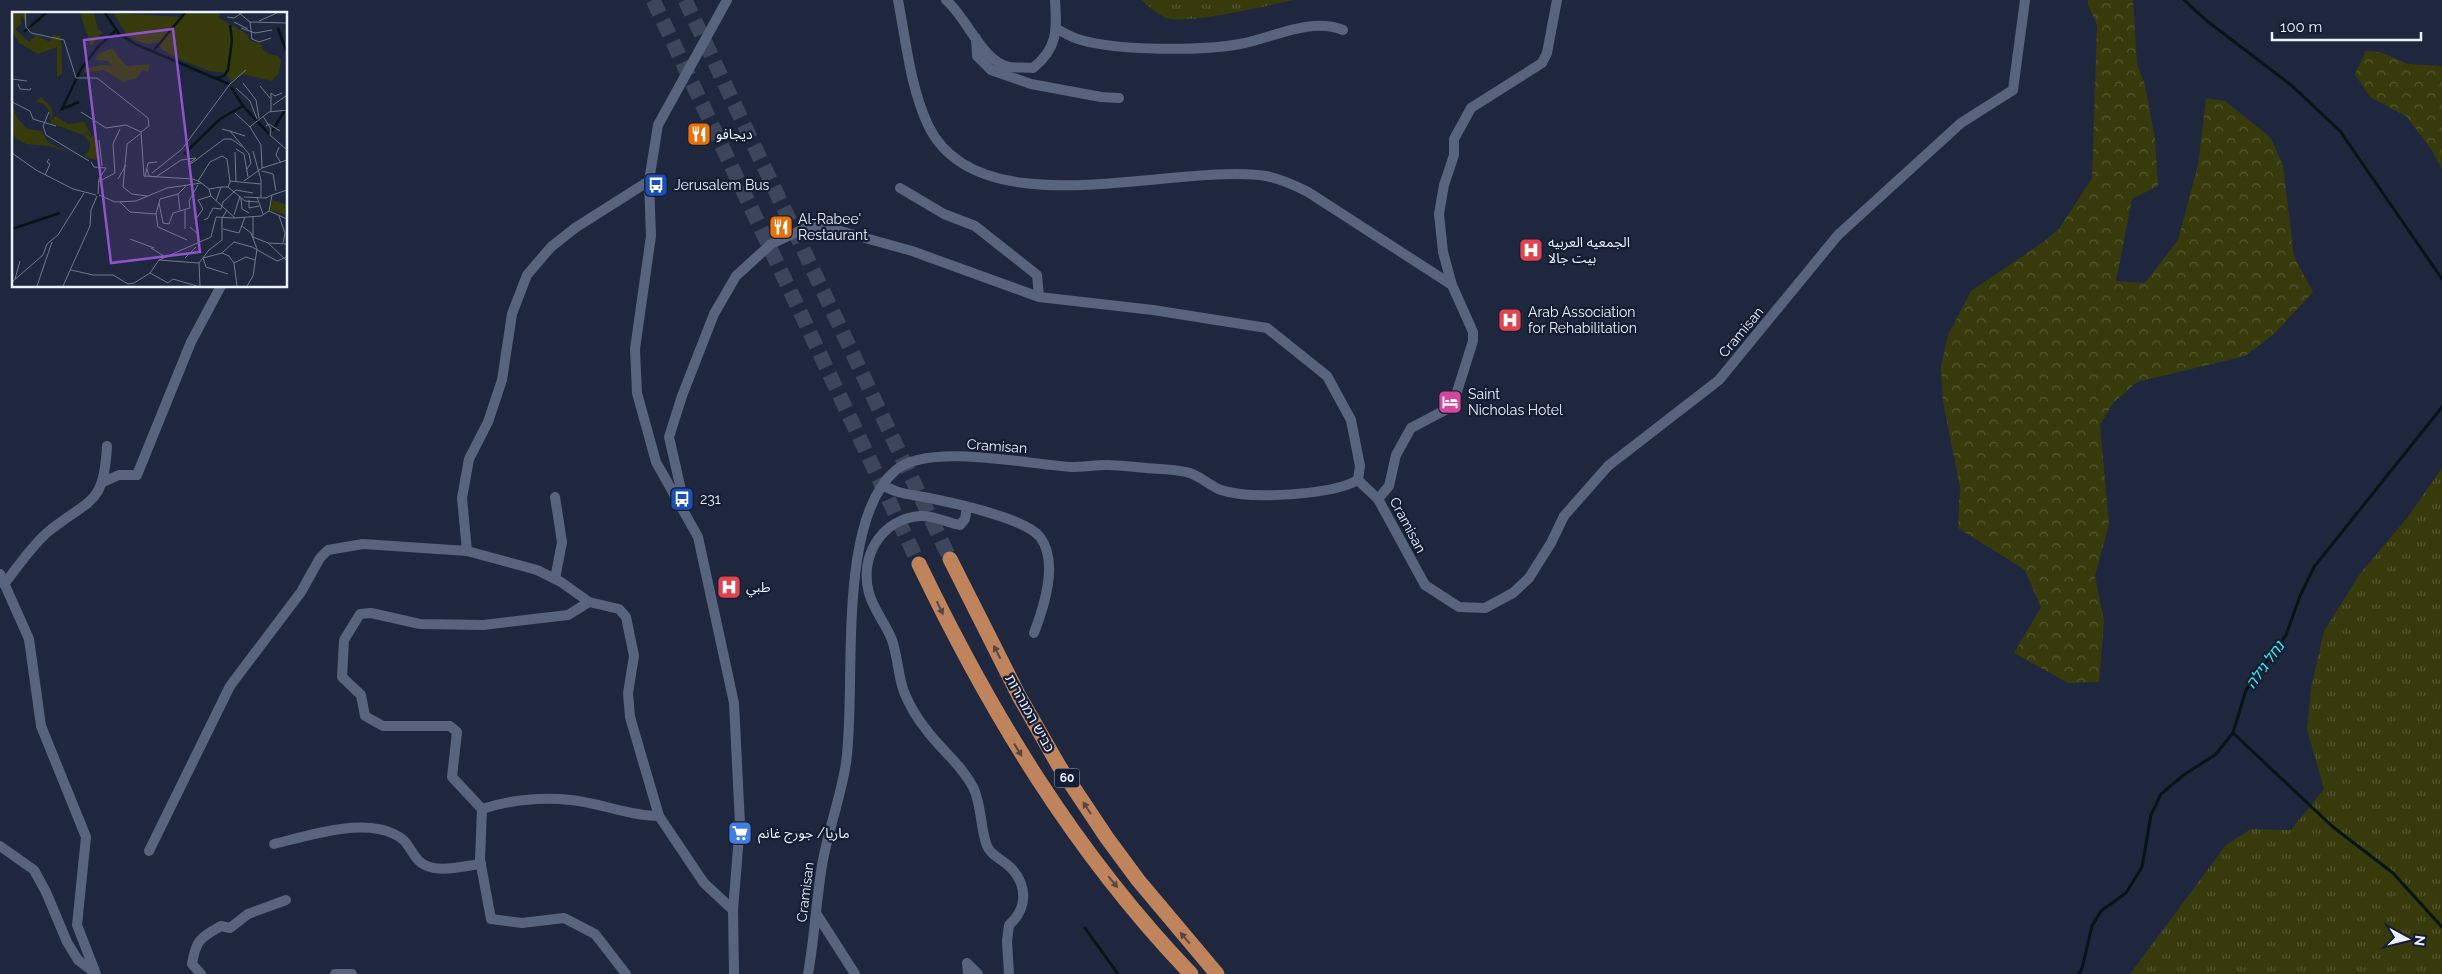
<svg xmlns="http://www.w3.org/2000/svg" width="2442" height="974" font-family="Raleway,'Noto Sans Arabic','Noto Sans Hebrew',sans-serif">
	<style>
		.grass { fill: url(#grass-tufts) }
		.forest { fill: url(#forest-crowns) }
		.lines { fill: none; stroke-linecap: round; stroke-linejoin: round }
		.stream { stroke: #051515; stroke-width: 3 }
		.highway-tunnel { stroke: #3d455a; stroke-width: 15; stroke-dasharray: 15 8; stroke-linecap: butt }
		.minor { stroke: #58637d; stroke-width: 10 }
		.highway { stroke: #c0845d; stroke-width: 15 }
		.oneway { fill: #594644 }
		.labels { text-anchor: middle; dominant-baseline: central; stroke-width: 4.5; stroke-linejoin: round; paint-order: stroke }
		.shield { fill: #141d33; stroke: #aab1c0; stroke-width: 1 }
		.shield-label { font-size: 12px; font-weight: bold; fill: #ebf1fd }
		.poi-label { font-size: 14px; fill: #ebf1fd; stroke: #141d33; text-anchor: start }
		.street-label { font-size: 14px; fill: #ebf1fd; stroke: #141d33 }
		.water-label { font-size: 15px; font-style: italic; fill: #31f0f6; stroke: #141d33 }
		.inset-river { fill: none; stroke: #051515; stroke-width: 2.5 }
		.inset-road { fill: none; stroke: #70788a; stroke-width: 1 }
		.view { fill: #9153cb; fill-opacity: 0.15; stroke: #9153cb; stroke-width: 2.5 }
		.inset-edge { fill: none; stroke: #ebf1fd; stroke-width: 2.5 }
	</style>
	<defs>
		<pattern id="grass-tufts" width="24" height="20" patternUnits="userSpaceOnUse" patternTransform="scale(1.25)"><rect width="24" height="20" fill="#373b0c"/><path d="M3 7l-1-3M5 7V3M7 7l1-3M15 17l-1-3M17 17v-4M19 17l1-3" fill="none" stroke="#545830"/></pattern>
		<pattern id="forest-crowns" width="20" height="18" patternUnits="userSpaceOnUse" patternTransform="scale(1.25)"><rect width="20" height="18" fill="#373b0c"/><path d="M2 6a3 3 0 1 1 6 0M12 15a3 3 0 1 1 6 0" fill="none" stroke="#545830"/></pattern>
	</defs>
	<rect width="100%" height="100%" fill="#1e273d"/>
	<!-- grass -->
	<g class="grass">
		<path d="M1142,0h152c-25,5 -106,25 -127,18 -10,-4 -17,-10 -25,-18z"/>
		<path d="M2442,468v506h-312l96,-129 25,-16 40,1 33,-41 -17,-60 4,-41 13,-57 36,-57 47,-56z"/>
	</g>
	<!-- forest -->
	<g class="forest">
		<path d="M2088,0h45l4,64 8,21 10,54 3,47 -26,13 -16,82 29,2 33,-43 20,-75 8,-67 19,3 46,37 12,28 11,91 19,35 -39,42 -29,22 -108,26 -24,21 -13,22 9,99 -14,52 9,45 -5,61 -31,1 -54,-30 27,-46 -16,-37 -67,-42 2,-41 -17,-85 -2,-36 7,-31 23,-44 71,-48 17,-14 33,-51 5,-153 -9,-20z"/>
		<path d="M2366,51l14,1 28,12 34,2v103l-11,-20 -24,-32 -37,-20 -15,-23z"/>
	</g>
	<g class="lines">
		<!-- stream -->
		<g class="stream">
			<path d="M2184,0l23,21 84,64 49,46 102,148"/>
			<path d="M2233,733l100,94 60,46 49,54"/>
			<path d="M1085,928l33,46"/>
			<path d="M2079,974l3,-6 10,-42 9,-15 25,-18 16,-26 9,-52 10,-21 24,-20 30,-19 18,-22 13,-43 40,-55 14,-39 14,-29 128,-160"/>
		</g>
		<!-- highway-tunnel -->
		<g class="highway-tunnel">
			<path d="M653,0l266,564"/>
			<path d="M685,0l265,559"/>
		</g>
		<!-- minor -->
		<g class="minor">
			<path d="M727,0l-69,125 -9,56 2,55 -16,113 2,44 19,69 42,75 36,166 6,121 -7,86 1,64"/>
			<path d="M898,0c8,41 12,86 30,125 50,106 247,37 338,51 15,3 28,9 42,16l144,93"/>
			<path d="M946,0c22,19 35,60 63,67 8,1 17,0 24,1 25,-20 24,-38 22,-68"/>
			<path d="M1057,29c7,4 16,9 24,11 38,11 120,11 159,4 33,-6 70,-27 103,-14"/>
			<path d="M976,38l1,18 14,14 40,14 70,13 18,1"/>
			<path d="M900,188l44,26 31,12 62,49 2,22"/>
			<path d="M103,482l16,-7h18l54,-133 30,-56"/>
			<path d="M883,485c15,10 34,10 51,14 24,5 92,20 106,38 19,25 4,70 -6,96"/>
			<path d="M555,497l7,45 -7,37"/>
			<path d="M1378,499l11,-13 7,-31 15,-27 38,-20 6,-10 18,-57v-9l-21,-47 -9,-33 -4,-38 5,-29 10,-30v-16l17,-31 71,-45 5,-10 10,-53"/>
			<path d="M684,503l-15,-66 13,-41 32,-82 22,-38 35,-32 39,-18 30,5 72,20 127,46 114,13 114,18 60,48 24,44 9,46 -2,14"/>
			<path d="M967,507l-2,12 -5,6c-13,-2 -26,-10 -40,-9 -39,3 -61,41 -51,77 4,16 17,31 23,47 6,17 6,36 12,52 5,12 13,26 21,36 15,21 36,36 48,59 9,18 7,41 14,59 3,9 18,15 25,23 16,18 15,40 -3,56l-2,16 2,33"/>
			<path d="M467,551l-5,-53 7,-39 19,-37 14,-42 10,-66 15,-39 24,-28 24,-19 74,-47"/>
			<path d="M0,574l29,65 12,87 45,111 -9,88 19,49"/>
			<path d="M4,584c14,-17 28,-39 45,-53 41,-33 55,-25 58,-85"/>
			<path d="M589,602l-21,13 -85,10 -63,-1 -49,-11 -11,1 -16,26 -2,37 19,18 4,21 18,10h67l7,6 -5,45 30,32 -2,51 11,59 31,4 42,-5 31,16 31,40"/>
			<path d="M482,809c28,-9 60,-12 89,-9 30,3 58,16 88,16"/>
			<path d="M274,844c33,-8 87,-26 120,-10 16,7 14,16 25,27 14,14 44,5 62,3"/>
			<path d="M0,846l34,24 12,22 21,50 11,18 17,13"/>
			<path d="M149,851l81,-165 71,-94 19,-34 8,-8 35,-6 104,7 70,19 24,12 28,20 30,7 7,8 8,39 -6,37 2,24 29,99 45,67 29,27"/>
			<path d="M816,913l39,61"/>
			<path d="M201,974l-9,-10c4,-24 8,-26 29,-38l9,2 18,-14 38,-14"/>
			<path d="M335,974h17"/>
			<path d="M808,974c7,-38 8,-76 15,-114 6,-32 18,-64 23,-97 11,-75 -11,-242 50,-293 33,-28 134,-5 176,-3 12,0 23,-2 35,-2 13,0 26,2 39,3 13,1 28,1 40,4 13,2 23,14 35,18 30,10 110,5 137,-10l20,19 47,86 34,22 26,1 28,-15 16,-15 22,-35 13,-27 44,-50 111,-86 119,-145 123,-112 52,-33 12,-90"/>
			<path d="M968,974l-1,-11 11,11"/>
		</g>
		<!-- highway -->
		<g class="highway">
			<path d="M950,559l69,137 40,70 48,72 31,42 79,94"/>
			<path d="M919,564c72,150 156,289 272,410"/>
		</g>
	</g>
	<!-- one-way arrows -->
	<defs><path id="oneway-solid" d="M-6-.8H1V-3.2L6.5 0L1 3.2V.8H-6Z" transform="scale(1.25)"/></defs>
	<g class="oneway">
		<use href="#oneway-solid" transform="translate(940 608) rotate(64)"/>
		<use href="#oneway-solid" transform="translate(997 652) rotate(-117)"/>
		<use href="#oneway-solid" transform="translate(1018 750) rotate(58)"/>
		<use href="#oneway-solid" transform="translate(1087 808) rotate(-123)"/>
		<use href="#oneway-solid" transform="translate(1113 882) rotate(51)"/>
		<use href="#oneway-solid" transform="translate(1185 938) rotate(-131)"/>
	</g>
	<!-- icons -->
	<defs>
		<g id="restaurant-square" transform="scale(1.25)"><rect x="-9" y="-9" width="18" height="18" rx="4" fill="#e8710a" stroke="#141d33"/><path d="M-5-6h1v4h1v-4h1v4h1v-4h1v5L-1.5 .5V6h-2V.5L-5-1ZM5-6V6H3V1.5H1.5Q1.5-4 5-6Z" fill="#fff"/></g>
		<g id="bus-square" transform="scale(1.25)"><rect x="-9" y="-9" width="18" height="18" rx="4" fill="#1a4fb4" stroke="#141d33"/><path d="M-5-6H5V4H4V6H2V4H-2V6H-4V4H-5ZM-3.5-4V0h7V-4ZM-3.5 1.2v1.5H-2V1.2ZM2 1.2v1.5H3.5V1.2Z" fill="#fff"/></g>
		<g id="hospital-square" transform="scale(1.25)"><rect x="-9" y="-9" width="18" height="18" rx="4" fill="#e0444e" stroke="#141d33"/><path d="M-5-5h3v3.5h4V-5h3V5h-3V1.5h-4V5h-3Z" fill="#fff"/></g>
		<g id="hotel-square" transform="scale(1.25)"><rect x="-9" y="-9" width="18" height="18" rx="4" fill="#d1479c" stroke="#141d33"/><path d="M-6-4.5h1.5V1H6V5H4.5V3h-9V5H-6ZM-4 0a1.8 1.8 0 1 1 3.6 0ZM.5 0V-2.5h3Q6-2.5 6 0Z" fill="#fff"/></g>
		<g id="supermarket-square" transform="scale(1.25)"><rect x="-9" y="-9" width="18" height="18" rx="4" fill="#3f7fe0" stroke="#141d33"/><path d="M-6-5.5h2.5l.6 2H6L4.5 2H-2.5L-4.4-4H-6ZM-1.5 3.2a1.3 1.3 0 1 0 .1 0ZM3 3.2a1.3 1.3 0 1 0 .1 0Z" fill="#fff"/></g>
	</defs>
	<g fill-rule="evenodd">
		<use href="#restaurant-square" x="699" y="134"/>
		<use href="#bus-square" x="656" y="185"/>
		<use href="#restaurant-square" x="781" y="227"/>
		<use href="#hospital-square" x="1531" y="250"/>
		<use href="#hospital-square" x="1510" y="320"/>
		<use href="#hotel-square" x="1450" y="402"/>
		<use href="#bus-square" x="682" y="499"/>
		<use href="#hospital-square" x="729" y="587"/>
		<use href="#supermarket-square" x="740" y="833"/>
	</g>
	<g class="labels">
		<!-- shield labels -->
		<rect class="shield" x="1054.5" y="768.5" width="25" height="19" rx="4"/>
		<g class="shield-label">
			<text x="1067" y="778">60</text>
		</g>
		<!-- poi labels -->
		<g class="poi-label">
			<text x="716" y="134">ديجافو</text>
			<text x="674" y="185">Jerusalem Bus</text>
			<text x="798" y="219">Al-Rabee'<tspan x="798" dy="16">Restaurant</tspan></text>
			<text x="1548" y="242">الجمعيه العربيه<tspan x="1548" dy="16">بيت جالا</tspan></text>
			<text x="1528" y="312">Arab Association<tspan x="1528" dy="16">for Rehabilitation</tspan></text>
			<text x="1468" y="394">Saint<tspan x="1468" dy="16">Nicholas Hotel</tspan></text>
			<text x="700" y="499">231</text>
			<text x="746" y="587">طبي</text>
			<text x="758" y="833">ماريا/ جورج غانم</text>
		</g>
		<!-- street labels -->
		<g class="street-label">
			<text transform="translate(1741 332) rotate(-50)">Cramisan</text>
			<text transform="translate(997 446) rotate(4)">Cramisan</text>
			<text transform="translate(1408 525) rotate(62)">Cramisan</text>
			<text transform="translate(1030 713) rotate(61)">כביש המנהרות</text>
			<text transform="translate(805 892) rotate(-83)">Cramisan</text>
		</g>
		<!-- water labels -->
		<g class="water-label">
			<text transform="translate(2265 665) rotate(-54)">נחל גילה</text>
		</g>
	</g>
	<!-- overview -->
	<g transform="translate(12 12)">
		<rect width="275" height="275" fill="#1e273d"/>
		<path d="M101,1l67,4 4,-4h36l-1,5 28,16 3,7 12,4v4l7,5 9,2 3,4 -2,13 -7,8 -29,-7 -12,7 -5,-8 -16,-2 -29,-11 -18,-10 -6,-8 -9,2 -11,-3 -10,-6zM0,92l5,14 10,11 15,2 6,11 21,11 -19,-7 -24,-2 -9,-5 -5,-6zM75,121l4,5 2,-3 7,21 -4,4 -12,-4 5,-5 1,-8 -6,-8z" fill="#373b0c"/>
		<path d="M0,1h15l-1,11 -5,-10v10l-6,5 14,13 7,-7 14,7 3,-7 8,1 1,38 -5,3v-30l-19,7 -19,-11 -7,-12zM68,1h14l4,17 4,2 -11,15zM100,36l14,18 24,-2 -2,8 -5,-2 -6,8 -14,4 -19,-12 -21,3 2,-4 15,-4 13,1 -5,-5 -13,-1 3,-6zM29,85l11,11v12l3,-4 13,8 16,-2 9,16 -6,-6 -4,3 -32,-12 -1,-11 -6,-8 -8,-3z" fill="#373b0c"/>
		<path d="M260,188l15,5v10l-17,-5z" fill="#373b0c"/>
		<path class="inset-river" d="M93,1l14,21 18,11 92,39M266,16l8,23M12,20l22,-19M142,38l31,-37M205,66l7,-2 4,-6 4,-30 -2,-15M219,75l12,19 26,28M67,90l-17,7 19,-40 16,-21 20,-19M260,119l15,-24M172,142l36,-35 23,-13M0,217l48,-16"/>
		<path class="inset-road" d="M13,1l1,14 5,6 33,7 12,38h21l51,40 1,8 -8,6M227,1l11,9 37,1M215,5l7,1 8,-5M247,9l18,-8M222,10l14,7M238,10l2,17 7,3 12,-4M229,16l14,5 17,-3M0,67l15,2M231,71l13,17 3,18M6,72l2,5 10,1 1,-2M248,74l10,12M224,76l14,13 7,18M0,90l18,9 3,8 23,7M261,93l13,-9M37,100l-6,14 3,9 43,26M69,100l25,16 20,-3 15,7M259,100v-19l4,3 7,-3M223,101l15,14M251,104l8,13 -1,6 17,15M240,113l-2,2 11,18 1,23M240,113l17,-13 18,-2M254,114l3,-2 11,7M210,117l8,2 19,23 2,9 -4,6M218,119l15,5M129,120l3,44 49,3 7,3M128,122l-13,10 -4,43 9,7 15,2M87,128l3,26M267,135l-3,8 5,8M224,137l8,5 4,23M241,139l8,29v17M223,140l1,29M0,141l24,17 37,19 23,6M79,150l3,5 12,1 -7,11 -1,15M135,157l2,7 7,1 25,-17 15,-2 -8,6 4,-1 32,-24h7l12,8M250,159l11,3 3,17M140,161l30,-24 48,-65 16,-14M33,163l5,-11 -3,-2 2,-3M133,165l3,-14 9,-1M106,167l8,-14M186,169l12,-19 12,-6 5,3 3,23 -2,5h-7M218,169l31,3M232,169l18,-13 25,-8M86,170l17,-9 -2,-29 7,-15M188,170l9,7 2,7M174,174l-8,8 -18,5 -4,15 2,13 29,13M216,175l17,14 13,1M197,177l12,-2 -5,14M166,182l2,16M87,183l16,7 21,-1 31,-13 34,-5M199,184l24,22 26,-2 8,-5 18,8M232,185l22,1 6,-3M245,185l6,17M229,186l1,11 7,4M237,188v8l10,-2M108,190l10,10 26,2M147,191l4,20 6,1 4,-11 17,-5 -1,-7 9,-16M173,198v19M257,199l3,-16 15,-5M222,203l6,-19M241,204v21l15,6 19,1M267,204l6,17 -2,10M192,208l4,-2 5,-10 8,1 2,-7 13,-12 17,3M230,214l9,7 6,16 -4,27 -6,10M178,215l8,7 -2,-15 7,-10 -5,-9 13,-4M211,217l16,4 6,-16M118,227l24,9M256,231l19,18M139,236l13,8M210,241l7,3 5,7M173,246l11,-11M147,248l40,3M59,258l22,5h20l15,9 6,-1 16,-10 9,-13 52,-23 5,-20 19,1M138,261l18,10 5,-4 24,7M216,262l-22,-7 -3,-9 19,-5 12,-11 18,5 25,14 10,-4M3,267l5,-18M0,270l31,-27 4,-11 11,-9 26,-42M25,274l15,-44M51,274l27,-60 1,-16 6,-14M188,274l-1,-23 10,-13 13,-10v-22l5,-8M225,274l-3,-23 12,-6 9,3"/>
		<path class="view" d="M161,17l27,223 -89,11 -27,-223z"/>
		<rect width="275" height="275" class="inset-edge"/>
	</g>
	<!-- north arrow -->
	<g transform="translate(2407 939) rotate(97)" stroke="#141d33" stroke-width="4" paint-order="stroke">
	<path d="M0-4L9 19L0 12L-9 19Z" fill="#ebf1fd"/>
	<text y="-8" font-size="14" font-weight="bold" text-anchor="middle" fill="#ebf1fd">N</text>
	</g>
	<!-- scale -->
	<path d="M2272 32v8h149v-8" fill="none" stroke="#ebf1fd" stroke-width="2.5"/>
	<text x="2280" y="32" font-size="15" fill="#ebf1fd" stroke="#141d33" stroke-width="4" paint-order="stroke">100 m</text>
</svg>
